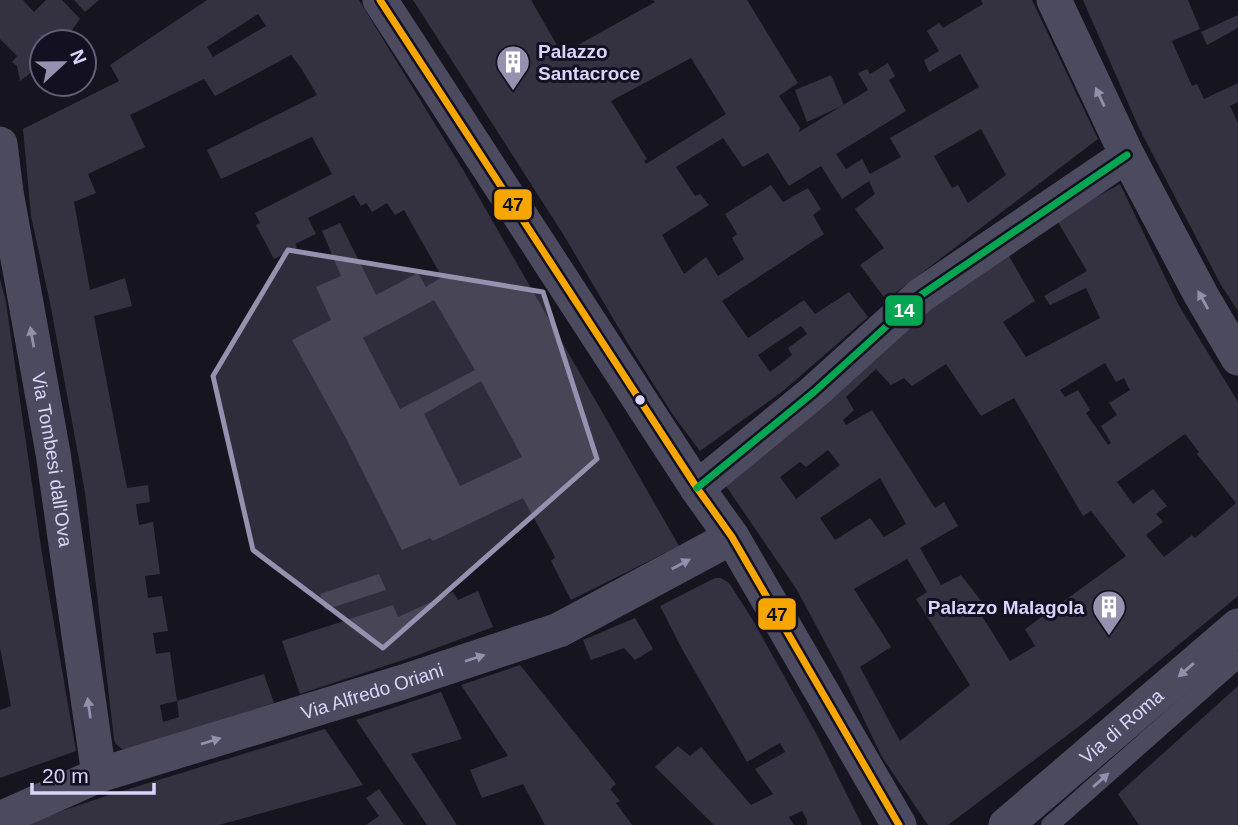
<svg xmlns="http://www.w3.org/2000/svg" width="1238" height="825" font-family="Arial,sans-serif">
	<style>
		.building { fill: #343240; fill-rule: evenodd }
		.lines { fill: none; stroke-linecap: round; stroke-linejoin: round }
		.service { stroke: #4c4a5e; stroke-width: 18 }
		.minor { stroke: #4c4a5e; stroke-width: 35 }
		.bus-1-casing { stroke: #131022; stroke-width: 12 }
		.bus-2-casing { stroke: #131022; stroke-width: 12 }
		.bus-1 { stroke: #f7a600; stroke-width: 7 }
		.bus-2 { stroke: #00a651; stroke-width: 7 }
		.oneway { fill: #938fac }
		.marked { fill: #9591ae; fill-opacity: 0.2; stroke: #9591ae; stroke-width: 5; stroke-linejoin: round }
		.bus-dot { fill: #dad4fb; stroke: #131022; stroke-width: 2.5 }
		.labels { text-anchor: middle; dominant-baseline: central; stroke-width: 6; stroke-linejoin: round; paint-order: stroke }
		.poi-label { font-size: 19px; font-weight: bold; fill: #dad4fb; stroke: #131022; text-anchor: start }
		.street-label { font-size: 19px; fill: #dad4fb; stroke: #131022 }
		.line-badge { stroke: #131022; stroke-width: 2.5 }
		.badge-label { font-size: 19px; text-anchor: middle; font-weight: bold; fill: #fff }
		.pale-badge-label { font-size: 19px; text-anchor: middle; font-weight: bold; fill: #111 }
	</style>
	<rect width="100%" height="100%" fill="#16141e"/>
	<!-- building -->
	<g class="building">
		<path d="M0,0h23l11,12 12,-12h16l18,19 -17,23h-21v22l-22,17 -3,-15 -5,-4 5,-6 -17,-17z"/>
		<path d="M74,0h25l-14,12z"/>
		<path d="M207,0h152l106,173 214,373 -108,54 -20,-39 4,-4 -32,-59 -90,43 -3,-3 -28,12 -56,-112 -54,-98 39,-20 -15,-33 25,-11 -19,-45 18,-8 36,72 42,-22 8,14 16,-10 -38,-67 -9,5 -8,-12 -15,9 -6,-9 -5,3 -7,-11 -46,23 8,16 -21,10 2,4 -23,11 -18,-34 4,-2 -5,-10 77,-39 -20,-37 -91,42 -14,-29 110,-55 -16,-27 -10,-13 -76,41 -11,-17 -74,36 15,32 -57,27 8,19 -22,9 16,88 35,-12 7,28 -38,10 33,172 21,-3 2,17 -14,2 3,21 14,-3 7,52 -15,2 3,22 14,-2 6,35 -15,2 3,21 14,-2 7,49 87,-27 10,29 -147,46h-5l-6,-5 -2,-5 -29,-247 -35,-189 -19,-87 -8,-87 96,-48 -9,-16zM258,14l8,12 -53,31 -6,-10zM434,300l41,70 -75,39 -37,-71zM481,381l41,76 -62,29 -36,-72zM177,701l2,16 -16,5 -3,-17z"/>
		<path d="M413,0h118l31,54 93,-52 -2,-2h94l51,83 -19,13 21,32 -1,4 69,-42 -10,-17 9,-4 3,5 18,-11 7,13 -6,4 17,31 -70,43 10,15 16,-10 8,15 31,-17 -11,-19 89,-51 -19,-33 -31,18 -5,-12 15,-9 -12,-20 12,-8 4,5 40,-24 -2,-4h51l66,139 -212,161 -26,-35 24,-17 -29,-39 20,-15 -6,-13 -27,18 -21,-33 -32,20 -21,-33 -25,14 -20,-29 -47,29 19,29 5,-2 9,11 -47,30 22,39 22,-17 12,19 26,-17 -12,-21 5,-4 -12,-20 46,-29 12,17 25,-14 13,21 -8,6 11,19 -102,67 26,37 56,-38 11,14 34,-22 19,25 -85,74 -83,60 -27,-36 -46,-73 -64,-108zM691,58l35,56 -80,50 -2,-3 3,-2 -36,-58zM981,129l25,46 -38,28 -10,-18 -6,3 -18,-32zM801,326l6,8 -19,14 4,7 -22,17 -12,-17z"/>
		<path d="M1083,0h105l12,29 -28,12 20,45 5,-2 7,15 34,-16v19l-8,4 8,17v188l-17,-26 -82,-157z"/>
		<path d="M1238,15v13l-31,17 -6,-13z"/>
		<path d="M831,75l13,30 -37,17 -12,-32z"/>
		<path d="M1120,184l58,120 60,98v194l-152,125 -138,104h-20l-46,-68 -39,-81 -46,-86 -71,-104 216,-190 64,-45 29,50 -32,21 23,35 74,-39 -14,-30 -36,17 -6,-9 43,-25 -31,-52zM1105,363l11,19 8,-4 6,12 -21,13 8,12 -16,11 10,17 -3,2 -22,-32 4,-3 -12,-20 -13,7 -5,-7zM946,364l35,52 33,-18 69,118 8,-5 35,45 -101,73 10,17 -25,15 -33,-53 5,-6 -21,-27 -20,10 -21,-37 38,-22 -14,-24 -9,6 -63,-98 -26,15 -3,-5 11,-10 -8,-13 30,-28 15,16 13,-7 8,8zM1185,434l14,18 -2,2 39,49 -41,35 -3,-3 -28,22 -18,-22 17,-13 -7,-8 11,-8 -14,-17 -20,15 -16,-22zM828,450l12,15 -44,34 -16,-22 20,-15 6,5zM880,478l26,46 -22,13 -14,-19 -35,22 -15,-22zM907,559l20,33 -11,7 54,86 -70,56 -40,-74 31,-20 -37,-58z"/>
		<path d="M0,279l6,23 36,252 34,197 -76,27v-68l11,-4 -11,-59z"/>
		<path d="M379,574l7,16 -61,20 -5,-16z"/>
		<path d="M715,578h6l8,5 22,34 66,118 45,90h-55v-5l-5,-9 -13,6 5,8h-80l-59,-58 23,-21 12,10 11,-9 50,58 22,-11 -18,-25 30,-17 -5,-9 -33,19 -65,-113 -22,-43z"/>
		<path d="M478,591l15,36 -78,29 -115,38 -18,-53 111,-36 5,12 55,-25 5,8z"/>
		<path d="M635,618l18,31 -18,11 -11,-12 -33,12 -8,-20z"/>
		<path d="M520,665l96,119 -6,5 10,12 -4,2 16,22h-87l-22,-41 -41,14 -12,-28 38,-14 -47,-71z"/>
		<path d="M1238,686v139h-99l-21,-31z"/>
		<path d="M441,692l21,47 -51,15 46,71h-30l-71,-105z"/>
		<path d="M325,729l38,56 -144,40h-199l86,-29z"/>
		<path d="M379,789l25,36h-38l13,-9 -13,-18z"/>
	</g>
	<g class="lines">
		<!-- service -->
		<path class="service" d="M1050,825l188,-166"/>
		<!-- minor -->
		<g class="minor">
			<path d="M380,0l317,488 35,49 167,288"/>
			<path d="M1054,0l73,155 74,140 37,63"/>
			<path id="s1" d="M0,144l6,48 47,261 46,322"/>
			<path d="M697,488l117,-96 107,-97 206,-140"/>
			<path id="s2" d="M0,819l99,-44 304,-93 156,-52 173,-93"/>
			<path id="s3" d="M1006,825l232,-199"/>
		</g>
		<!-- bus-1 casing -->
		<g class="bus-1-casing">
			<path id="bus-1" d="M380,0l317,488 35,49 167,288"/>
		</g>
		<!-- bus-2 casing -->
		<g class="bus-2-casing">
			<path id="bus-2" d="M697,488l117,-96 107,-97 206,-140"/>
		</g>
		<!-- bus-1 -->
		<use href="#bus-1" class="bus-1"/>
		<!-- bus-2 -->
		<use href="#bus-2" class="bus-2"/>
	</g>
	<!-- one-way arrows -->
	<defs><path id="oneway-solid" d="M-6-.8H1V-3.2L6.5 0L1 3.2V.8H-6Z" transform="scale(1.75)"/></defs>
	<g class="oneway">
		<use href="#oneway-solid" transform="translate(1100 97) rotate(-115)"/>
		<use href="#oneway-solid" transform="translate(1203 300) rotate(-119)"/>
		<use href="#oneway-solid" transform="translate(32 337) rotate(-100)"/>
		<use href="#oneway-solid" transform="translate(681 564) rotate(-28)"/>
		<use href="#oneway-solid" transform="translate(475 658) rotate(-18)"/>
		<use href="#oneway-solid" transform="translate(1186 670) rotate(139)"/>
		<use href="#oneway-solid" transform="translate(89 708) rotate(-98)"/>
		<use href="#oneway-solid" transform="translate(211 741) rotate(-17)"/>
		<use href="#oneway-solid" transform="translate(1101 780) rotate(-41)"/>
	</g>
	<!-- marked area -->
	<path class="marked" d="M288,250l255,42 54,167 -214,189 -130,-98 -40,-174z"/>
	<!-- icons -->
	<defs>
		<g id="building-pin" transform="scale(1.75)"><path d="M0 17L-7.5 6A9.5 9.5 0 1 1 7.5 6Z" fill="#9591ae" stroke="#131022"/><path d="M-4-6H4V6H1V3H-1V6H-4ZM-2.5-4.3h1.7v1.8h-1.7ZM.8-4.3h1.7v1.8H.8ZM-2.5-1h1.7V.8h-1.7ZM.8-1h1.7V.8H.8Z" fill="#fff"/></g>
	</defs>
	<g fill-rule="evenodd">
		<use href="#building-pin" x="513" y="62"/>
		<use href="#building-pin" x="1109" y="607"/>
	</g>
	<!-- markers -->
	<circle class="bus-dot" cx="640" cy="400" r="6"/>
	<g class="labels">
		<!-- poi labels -->
		<g class="poi-label">
			<text x="538" y="51">Palazzo<tspan x="538" dy="22">Santacroce</tspan></text>
			<text x="1084" y="607" text-anchor="end">Palazzo Malagola</text>
		</g>
		<!-- street labels -->
		<g class="street-label">
			<text stroke="none"><textPath href="#s1" startOffset="320">Via Tombesi dall'Ova</textPath></text>
			<text stroke="none"><textPath href="#s2" startOffset="394">Via Alfredo Oriani</textPath></text>
			<text stroke="none"><textPath href="#s3" startOffset="152">Via di Roma</textPath></text>
		</g>
	</g>
	<g class="line-badge">
		<rect x="493" y="188" width="40" height="33" rx="7" fill="#f7a600"/>
		<rect x="884" y="294" width="40" height="33" rx="7" fill="#00a651"/>
		<rect x="757" y="597" width="40" height="34" rx="7" fill="#f7a600"/>
	</g>
	<g class="badge-label">
		<text x="904" y="317">14</text>
	</g>
	<g class="pale-badge-label">
		<text x="513" y="211">47</text>
		<text x="777" y="621">47</text>
	</g>
	<!-- north arrow -->
	<g transform="translate(63 63) rotate(68)"><circle r="33" fill="#131022" stroke="#635e79" stroke-width="2"/>
	<path d="M0-5L12 26L0 18L-12 26Z" fill="#9591ae"/>
	<text y="-10" font-size="19" font-weight="bold" text-anchor="middle" fill="#dad4fb">N</text>
	</g>
	<!-- scale -->
	<path d="M32 783v10h122v-10" fill="none" stroke="#dad4fb" stroke-width="3.5"/>
	<text x="42" y="783" font-size="21" fill="#dad4fb" stroke="#131022" stroke-width="5" paint-order="stroke">20 m</text>
</svg>
